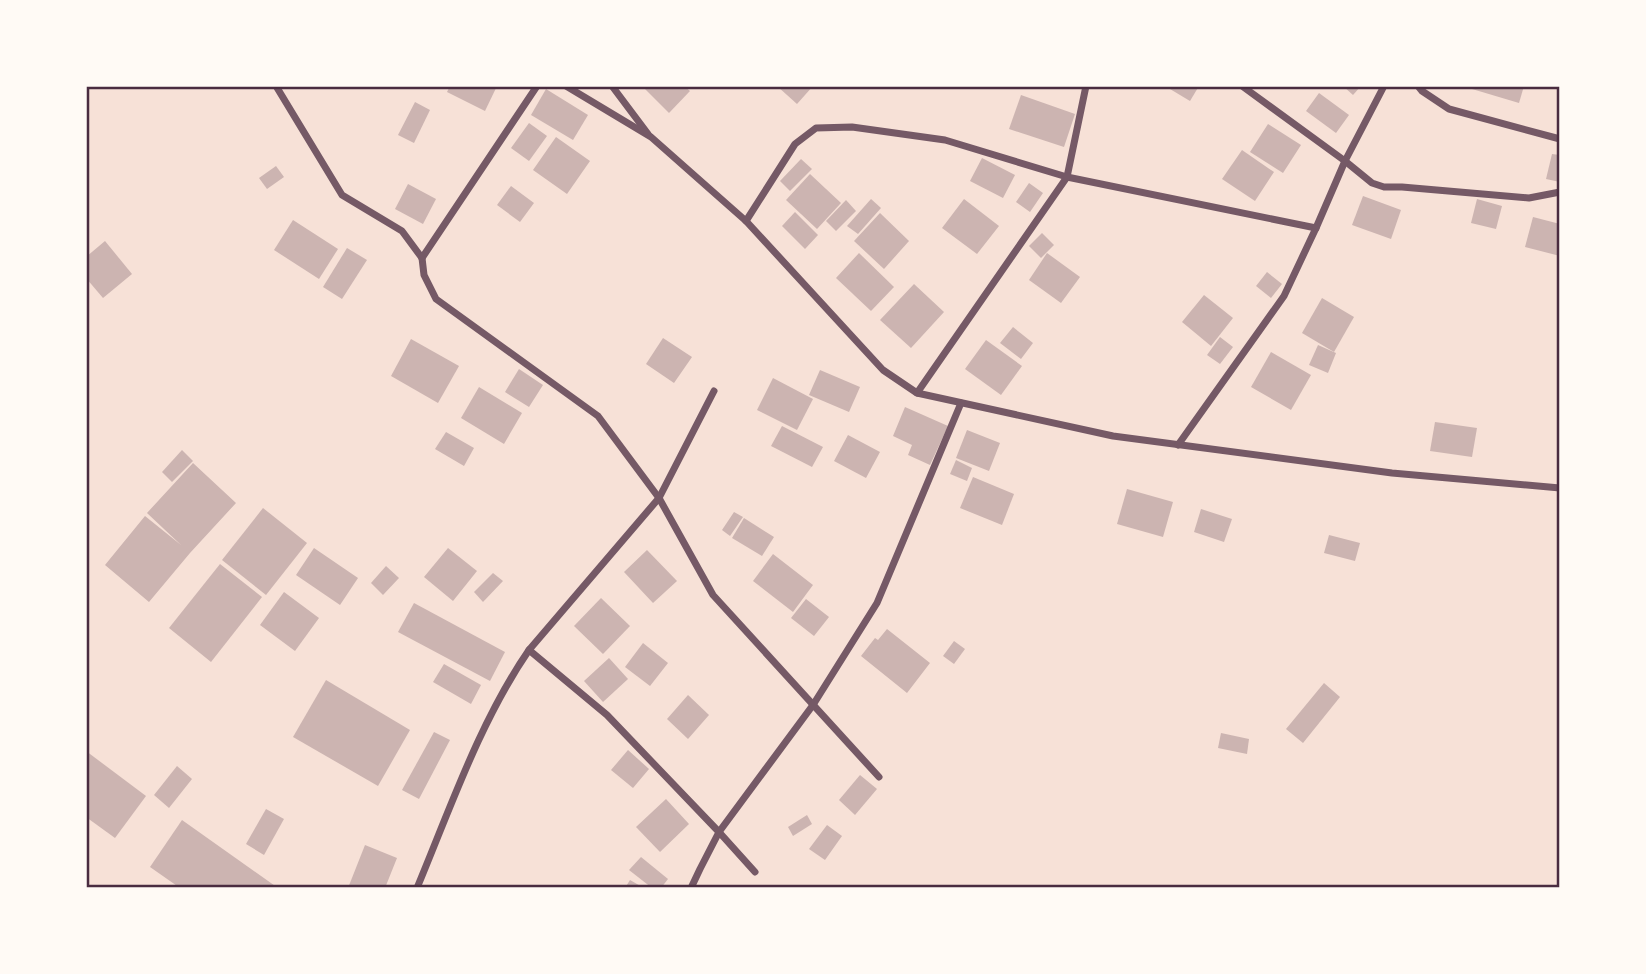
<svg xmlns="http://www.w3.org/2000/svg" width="1646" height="974" font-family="'PT Sans',sans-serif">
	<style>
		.building { fill: #ccb4b1 }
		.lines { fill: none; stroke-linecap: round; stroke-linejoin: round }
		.minor { stroke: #755966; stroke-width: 7 }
		.neatline { fill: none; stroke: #4a2c40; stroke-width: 2.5 }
	</style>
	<rect width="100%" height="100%" fill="#f7e1d7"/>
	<!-- building -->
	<g class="building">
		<path d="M450,86h47l-12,25 -38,-19z"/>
		<path d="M642,86h42l6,5 -21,22z"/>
		<path d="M777,86h36l-16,18z"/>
		<path d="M1165,86h34l-9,15z"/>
		<path d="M1343,86h18l-8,9z"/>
		<path d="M1462,86h62l-5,17z"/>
		<path d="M546,89l42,26 -15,25 -42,-25z"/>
		<path d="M1319,93l30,22 -13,18 -30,-22z"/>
		<path d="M1021,95l54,19 -11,33 -55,-18z"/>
		<path d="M415,102l15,8 -16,33 -16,-8z"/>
		<path d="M529,123l18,13 -18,25 -18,-13z"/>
		<path d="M1268,124l33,21 -18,28 -33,-21z"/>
		<path d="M556,137l34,24 -23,33 -34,-24z"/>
		<path d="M1242,150l32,22 -19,29 -33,-22z"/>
		<path d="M1552,154l8,1v27l-14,-3z"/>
		<path d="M982,158l33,17 -12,23 -33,-17z"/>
		<path d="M801,159l11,10 -22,22 -10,-10z"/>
		<path d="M276,166l8,11 -17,12 -8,-11z"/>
		<path d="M810,174l31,29 -24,26 -31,-29z"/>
		<path d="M1029,183l14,10 -13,19 -14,-10z"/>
		<path d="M408,184l28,15 -13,25 -28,-15z"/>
		<path d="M511,186l23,17 -14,19 -23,-17z"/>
		<path d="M1363,196l38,14 -10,29 -39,-14z"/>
		<path d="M871,199l10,9 -23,26 -11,-8z"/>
		<path d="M964,199l35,27 -22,28 -35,-26z"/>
		<path d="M1477,199l25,7 -6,23 -25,-6z"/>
		<path d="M846,200l10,11 -20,20 -10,-10z"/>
		<path d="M795,212l23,23 -13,14 -23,-23z"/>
		<path d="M880,213l29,28 -25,28 -30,-28z"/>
		<path d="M1533,217l27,7v32l-35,-9z"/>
		<path d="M293,220l45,29 -19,30 -45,-29z"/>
		<path d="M1042,233l12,12 -13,13 -12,-12z"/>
		<path d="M105,241l27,33 -29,24 -17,-20v-21z"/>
		<path d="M347,248l20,12 -25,39 -19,-12z"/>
		<path d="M859,253l35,34 -23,24 -35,-33z"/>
		<path d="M1047,253l33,24 -19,26 -32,-23z"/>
		<path d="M1267,272l15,12 -11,14 -15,-12z"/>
		<path d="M914,284l30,28 -33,36 -31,-28z"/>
		<path d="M1204,295l29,23 -22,28 -29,-24z"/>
		<path d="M1322,298l32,19 -20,35 -32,-19z"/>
		<path d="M1013,327l20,16 -12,16 -21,-16z"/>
		<path d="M1220,337l13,10 -13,17 -13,-9z"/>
		<path d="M663,338l29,19 -18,26 -28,-19z"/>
		<path d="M411,339l48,27 -21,37 -47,-27z"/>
		<path d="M986,340l36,26 -21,29 -36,-26z"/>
		<path d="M1318,345l18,8 -8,20 -19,-8z"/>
		<path d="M1271,352l40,23 -20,35 -40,-23z"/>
		<path d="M519,369l24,16 -14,22 -24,-15z"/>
		<path d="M820,370l40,17 -11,25 -40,-17z"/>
		<path d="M773,378l40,21 -16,31 -40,-20z"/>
		<path d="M479,387l43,26 -18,31 -43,-26z"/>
		<path d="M905,407l43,19 -18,39 -22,-10 4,-10 -19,-9z"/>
		<path d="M1435,422l42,6 -5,29 -42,-6z"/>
		<path d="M782,426l41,21 -11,20 -41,-21z"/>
		<path d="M967,430l33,13 -11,28 -33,-13z"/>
		<path d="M446,432l28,16 -10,18 -29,-17z"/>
		<path d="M848,435l32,17 -14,26 -32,-17z"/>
		<path d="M182,450l11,11 -21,21 -10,-10z"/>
		<path d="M956,460l16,8 -5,13 -17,-7z"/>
		<path d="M193,463l43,40 -46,50 -41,49 -44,-37 40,-49 36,29 -34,-32z"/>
		<path d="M973,477l41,17 -12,31 -42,-17z"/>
		<path d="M1127,489l46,13 -10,35 -46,-13z"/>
		<path d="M263,508l44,35 -41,52 -44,-35z"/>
		<path d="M1201,509l31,10 -8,23 -30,-10z"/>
		<path d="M734,512l9,5 -13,19 -8,-6z"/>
		<path d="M744,518l30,19 -12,19 -30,-18z"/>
		<path d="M1329,535l31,8 -5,18 -31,-8z"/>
		<path d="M314,548l44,30 -18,27 -44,-30z"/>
		<path d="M448,548l29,23 -24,30 -29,-24z"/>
		<path d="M647,550l30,31 -24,22 -29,-31z"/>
		<path d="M773,554l40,31 -20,27 -40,-31z"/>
		<path d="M220,564l42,33 -51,65 -42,-34z"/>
		<path d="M386,566l13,12 -16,17 -12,-12z"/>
		<path d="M493,573l10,8 -20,21 -9,-10z"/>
		<path d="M284,592l35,26 -24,33 -35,-26z"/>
		<path d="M601,598l29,28 -27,28 -29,-28z"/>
		<path d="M806,599l23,18 -15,19 -23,-18z"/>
		<path d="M414,603l91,49 -15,29 -92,-49z"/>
		<path d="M887,629l43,34 -23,30 -46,-37 14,-18 3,2z"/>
		<path d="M954,641l11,8 -11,15 -11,-8z"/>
		<path d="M643,643l25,20 -18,23 -25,-19z"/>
		<path d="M609,658l19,21 -25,23 -19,-21z"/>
		<path d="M444,664l37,21 -10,19 -38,-22z"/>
		<path d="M326,680l84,50 -32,56 -85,-49z"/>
		<path d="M1324,683l16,14 -37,46 -17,-14z"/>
		<path d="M688,695l21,20 -21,24 -21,-20z"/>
		<path d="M434,732l16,8 -31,59 -17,-9z"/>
		<path d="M1221,733l28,6 -2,15 -29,-6z"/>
		<path d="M628,750l21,19 -16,19 -22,-18z"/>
		<path d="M86,751l60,45 -31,42 -29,-21z"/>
		<path d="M177,766l15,13 -23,29 -15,-13z"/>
		<path d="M860,775l17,14 -22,26 -16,-15z"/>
		<path d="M666,799l23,25 -29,28 -24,-25z"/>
		<path d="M266,809l18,10 -20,36 -18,-11z"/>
		<path d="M807,815l5,9 -19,12 -5,-9z"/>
		<path d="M182,820l96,68h-98l-30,-21z"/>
		<path d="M827,825l15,11 -17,24 -16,-11z"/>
		<path d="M365,845l32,13 -12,30h-37z"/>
		<path d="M641,857l27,22 -7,9h-9l-23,-18z"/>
		<path d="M630,880l14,8h-19z"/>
	</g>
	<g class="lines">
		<!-- minor -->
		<g class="minor">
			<path d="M276,86l66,109 60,36 20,27 2,17 12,24 162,117 61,82 54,97 166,182"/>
			<path d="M566,86l85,51 95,84 137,149 34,23 196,43 279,37 168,15"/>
			<path d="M612,86l36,48"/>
			<path d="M1242,86l103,75 27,22 12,4h18l127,11 31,-6"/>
			<path d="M1418,86l4,5 27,18 111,30"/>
			<path d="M746,221l49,-77 21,-16 36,-1 93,13 122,37 249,51"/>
			<path d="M422,258l115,-172"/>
			<path d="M917,393l150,-216 19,-91"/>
			<path d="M1178,445l106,-149 32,-68 29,-67 39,-75"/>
			<path d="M529,650l78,65 112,117 36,40"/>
			<path d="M417,888c33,-79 63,-167 112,-238l130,-152 55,-107"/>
			<path d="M691,888l9,-19 19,-37 94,-127 64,-102 84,-200"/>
		</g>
	</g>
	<!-- border -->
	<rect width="1646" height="974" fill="none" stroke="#fffaf5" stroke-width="175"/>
	<rect x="88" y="88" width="1470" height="798" class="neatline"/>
</svg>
